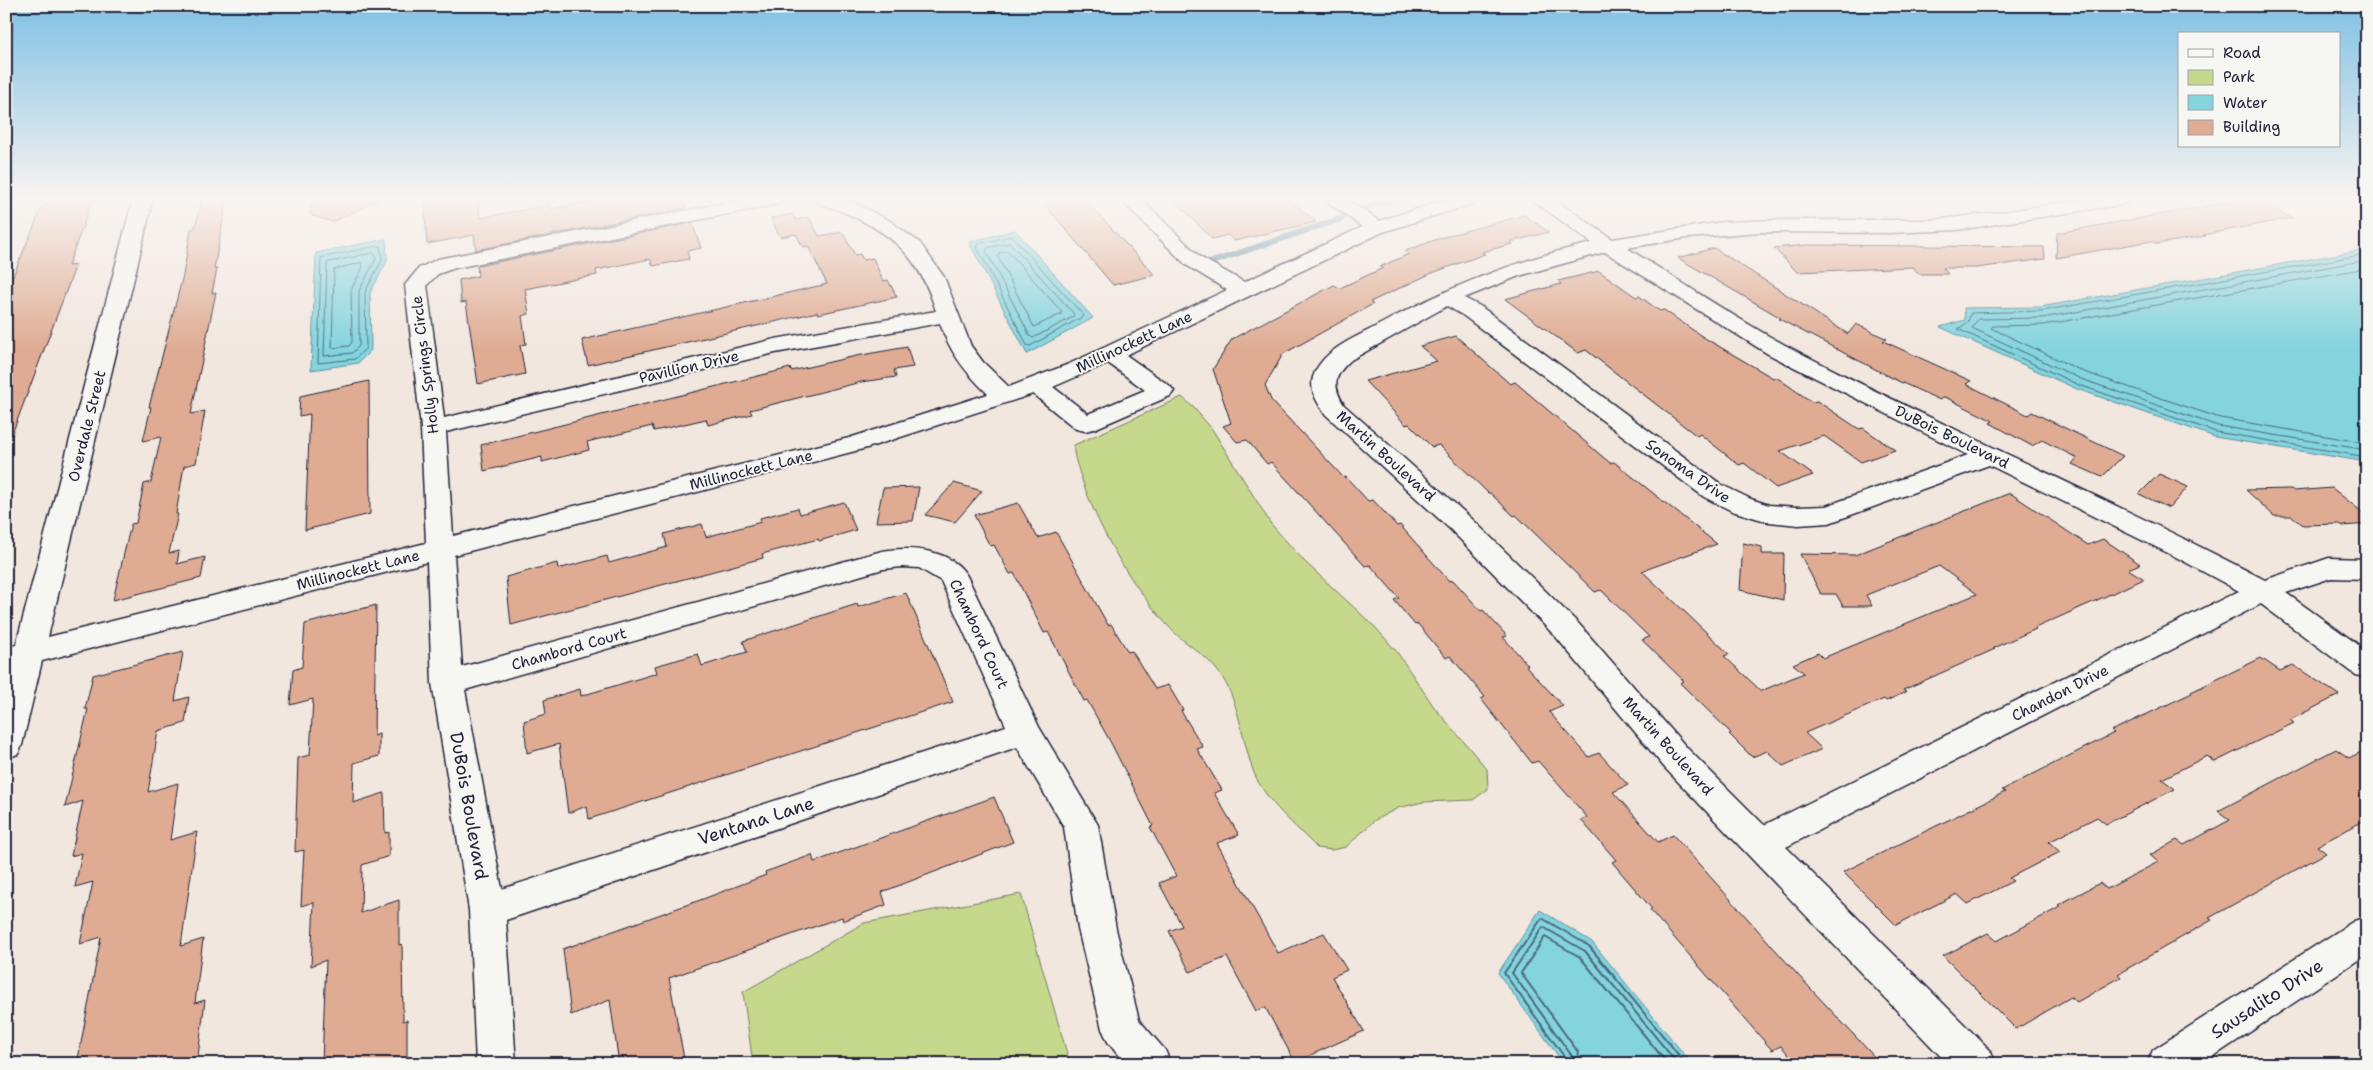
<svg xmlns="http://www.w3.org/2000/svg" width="2373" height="1070" font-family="'Shantell Sans',sans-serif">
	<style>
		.green { fill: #c6d88c; stroke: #747d64 }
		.water { fill: #84d4de; stroke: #5d8d9d }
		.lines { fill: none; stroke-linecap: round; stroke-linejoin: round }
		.shore-far1 { stroke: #49697c; stroke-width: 1 }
		.shore { stroke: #49697c; stroke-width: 2 }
		.stream { stroke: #5d8d9d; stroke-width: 6 }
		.building { fill: #dfac93; stroke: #22223b }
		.minor-casing { stroke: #22223b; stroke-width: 3 }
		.minor { fill: #f6f6f2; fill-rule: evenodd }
		.labels { text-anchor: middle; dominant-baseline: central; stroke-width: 4; stroke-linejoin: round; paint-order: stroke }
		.street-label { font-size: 15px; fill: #22223b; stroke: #f6f6f2 }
		.near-street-label { font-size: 18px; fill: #22223b; stroke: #f6f6f2 }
	</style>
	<rect width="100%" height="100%" fill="#f1e7df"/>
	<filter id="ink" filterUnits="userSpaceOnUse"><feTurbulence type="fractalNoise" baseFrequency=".02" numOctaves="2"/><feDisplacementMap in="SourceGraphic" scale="10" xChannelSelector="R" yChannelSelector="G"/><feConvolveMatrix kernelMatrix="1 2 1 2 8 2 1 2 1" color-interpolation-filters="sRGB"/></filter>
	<g filter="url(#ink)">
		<!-- green -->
		<g class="green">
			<path d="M1182,397l11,10 19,22 59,95 33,37 71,66 22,25 37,55 53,62 1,20 -15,11 -50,2 -25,6 -23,12 -29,27 -14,3 -15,-2c-21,-22 -51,-46 -63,-75 -13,-34 -14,-74 -37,-103 -13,-17 -34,-27 -48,-43 -39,-43 -71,-98 -89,-153 -3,-10 -7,-19 -6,-29z"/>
			<path d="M1021,894l49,170h-317l-10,-72 121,-69z"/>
		</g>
		<!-- water -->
		<g class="water">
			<path d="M1015,230l78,88 -66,36 -58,-112z"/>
			<path d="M386,239l1,22 -17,32 1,57 -13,13 -47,7 5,-117z"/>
			<path d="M2367,249v213l-152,-25 -138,-48 -137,-62 25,-7 -1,-12 76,-1z"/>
			<path d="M1540,910l52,32 100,122h-128l-66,-91z"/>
		</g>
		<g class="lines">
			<!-- shore-far1 -->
			<g class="shore-far1">
				<path d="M1012,236l72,80 -54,30 -3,-1 -50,-98 2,-3z"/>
				<path d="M1010,243l64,71 -1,3 -40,21 -3,-2 -44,-85 2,-3z"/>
				<path d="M380,246l2,14 -17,32 1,56 -11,11 -37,4 3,-105z"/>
				<path d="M1008,251l53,60v3l-27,13 -36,-70 1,-4z"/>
				<path d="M374,253l2,6 -17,32v55l-7,7 -28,3 3,-93z"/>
				<path d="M2367,254l-326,57 -70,2 -3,9 -10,7 121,56 137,47 151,25"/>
				<path d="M2367,260l-325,58 -64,1 -6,9 109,51 137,47 149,24"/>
				<path d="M361,263l2,4 -12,23 1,52 -3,4 -17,2 2,-78z"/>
				<path d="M2367,268l-324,57 -50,1 -2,2 93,44 136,46 147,25"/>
			</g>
			<!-- shore -->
			<g class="shore">
				<path d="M1567,1064l-1,-5 -62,-86 38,-55 47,28 97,118"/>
				<path d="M1574,1064l-2,-8 -60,-83 31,-46 42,24 93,113"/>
				<path d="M1581,1064l-3,-12 -57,-79 24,-36 35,20 88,107"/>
			</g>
			<!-- stream -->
			<g class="stream">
				<path d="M1364,208l30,-9"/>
				<path d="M1209,263l134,-45"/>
			</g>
		</g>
		<!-- building -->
		<g class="building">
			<path d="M52,199h41l-25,67 8,-1 -67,177h-3v-165l7,-1 29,-69 7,-1z"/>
			<path d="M202,199h25l-13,70h3l-5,24 4,-1 -25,122 14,-3 -9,52 -12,3 -8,48h2l-9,39 10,-2 -2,13 28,-7 -4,21 -88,22 18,-76 5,-1 8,-39 7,-2 10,-45 -18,4 8,-34h-2l34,-132 8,-46 4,-1z"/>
			<path d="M312,199h68l-48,23 -22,-7z"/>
			<path d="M424,199h54l2,19 69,-13 1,4 56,-10h77l3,9 -210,42 -2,-15 -47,9z"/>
			<path d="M1040,199h44l71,76 -42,10z"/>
			<path d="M1173,199h52l3,3 14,-3h47l27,23 -82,19 -6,-6 -16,4z"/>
			<path d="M2246,199h7l39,19 -89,17 3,1 -49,8 -6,-3 -95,17 1,-25z"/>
			<path d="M793,214l3,6 13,-3 10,19 23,-4 13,23 5,-1 3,6 10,-2 10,23 5,-1 9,17 -79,17 -1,-2 -229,53 -6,-25 245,-56 -19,-38 -5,1 -7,-13 -16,3 -9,-19z"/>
			<path d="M1524,215l25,17 -39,10 2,2 -30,8 3,2 -53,19 -62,29 3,2 -90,50 -18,31 6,15 73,78 2,-1 22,24 5,-1 24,26 3,-1 49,56 4,-1 28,31 2,-1 24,26 -4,1 25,28 -2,1 37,40 -14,6 40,45 10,-4 29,32 -15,7 45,50 15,-7 124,139 84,90h-84l-16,-18 -9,4 -122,-140 2,-1 -40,-47 4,-2 -35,-40 6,-3 -49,-56 -6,2 -51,-64 4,-2 -35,-41 -4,2 -28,-34 -3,1 -21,-25 5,-2 -29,-33 -5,1 -94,-104 -4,2 -20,-24 -10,2 -14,-16 8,-3 -18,-54 19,-30 102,-54 6,3 43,-20 -3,-1 29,-13 -4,-3 38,-14z"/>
			<path d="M692,223l9,25 -14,3 2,8 -36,7 -3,-7 -54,11 1,5 -72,14 4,25 -7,2 4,28 -6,1 5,29 -47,10 -12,-82 -5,1 -2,-23 19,-4 -1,-10z"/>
			<path d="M1806,245l238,2 1,12 -69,9h-33l5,6h-29l-6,-7 -116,5 -23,-24z"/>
			<path d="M1714,248l134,86 8,-10 31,15 -4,2 88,40 -5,3 62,31 4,-3 91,44 -21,21 -30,-13 5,-6 -35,-18 -10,6 -42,-23 3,-2 -48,-24 -5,3 -44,-20 -117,-61 2,-1 -103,-60z"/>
			<path d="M1599,271l37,26 3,-1 21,15 4,-1 39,27 70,41 3,-1 36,25 5,-1 42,28 4,-1 32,22 -34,12 -37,-26 -44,15 33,24 -37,13 -32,-25 -5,2 -39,-31 -3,2 -111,-86 -8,3 -73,-54 56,-15 -3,-3z"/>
			<path d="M1456,336l54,48 5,-2 95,81 4,-1 103,82 -75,27 87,83 -5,2 37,35 43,-18 -11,-9 25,-11 5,5 154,-64 -38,-28 -73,29 6,11h-29l-7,-12h-15l-21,-40 55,1 155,-62 78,52 15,-6 37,25 -12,5 16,10 -109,49 1,1 -43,19 2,1 -92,41 3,2 -20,9 -2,-2 -79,34 17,16 -39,17 -16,-15 -15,6 -23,-23 2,-1 -51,-50 4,-2 -42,-41 7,-3 -48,-47 -6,2 -79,-77 -2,1 -24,-23h-2l-49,-48 -7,2 -23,-23 -3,1 -41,-44 72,-20 -17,-15z"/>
			<path d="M907,347l6,20 -19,3 2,7 -35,5 -111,28 2,4 -44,11 -2,-6 -52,12 -2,-5 -65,16 2,8 -47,12v-5l-58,14 -3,-26 309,-77 1,3 65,-15z"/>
			<path d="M369,381l1,133 -65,16 5,-116 -11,2 1,-20z"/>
			<path d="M2159,474l29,13 -19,21 -30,-14z"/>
			<path d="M954,483l28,8 -27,31 -30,-7z"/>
			<path d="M919,487l-6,34 -37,1 7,-34z"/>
			<path d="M2332,488l35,28v8l-24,2 -3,-2 -37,1 -11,-9h-18l-28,-26 45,-1 3,2z"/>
			<path d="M844,502l12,28 -37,11 -1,-2 -56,15 1,4 -252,67 -5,-48 51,-14 1,6 49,-13 2,7 58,-16 -3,-13 38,-10 4,13 55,-15 -1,-4 38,-10 2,6z"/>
			<path d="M1018,503l20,35 18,-6 52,93 3,-1 17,28 4,-1 23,38 13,-4 15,25 -2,1 22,36 -6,2 25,41 -8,3 25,42 -22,8 61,110 46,-20 23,37 -15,7 32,54 -69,31 -30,-55 -9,4 -29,-54 -37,15 -21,-41 13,-5 -23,-43 17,-7 -26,-49 3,-1 -42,-83 -24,-43 -3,1 -36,-69 -4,1 -30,-60 -4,1 -16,-29 -4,1 -16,-31z"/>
			<path d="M1743,543l19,4v7h22l-1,46 -43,-10z"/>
			<path d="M906,593l47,109 -364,117 -2,-13 -19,7 -9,-69 -32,9 -3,-32 22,-7 -2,-14 36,-11 1,7 76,-23 -2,-7 43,-12 4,12 45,-14 -4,-11 114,-37 1,3z"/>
			<path d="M376,605l-2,131 5,-2v22l-25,7 -1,40 31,-10 1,40 4,-1v24l-27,9 -1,48 38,-13v45l3,-1 1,77 4,-1v44h-85l4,-104 -15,6 3,-64 -13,4 3,-56 -9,2 3,-94 12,-3 3,-56 -23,6 3,-35 9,-3 3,-43z"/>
			<path d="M183,652l-8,49 14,-4 -4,26 -27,8 -10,61 30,-9 -8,57 27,-8 -16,114 22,-7 -8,64 10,-3 -7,56 -21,8h-100l24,-127 -21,7 13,-62 -18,5 7,-34 -11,3 12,-55 -18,6 23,-98h-3l8,-34z"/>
			<path d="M2261,658l19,13 13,-6 46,30 -49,25 4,3 -79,39 -8,-6 -45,23 13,10 -69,35 -9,-7 -48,25 11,10 -51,26 4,3 -45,23 -11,-10 -61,31 -53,-53 162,-80 -3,-2 112,-57 -3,-2 81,-38 -1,-1z"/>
			<path d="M2336,749l13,9 18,-9v70l-50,27 9,7 -117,65 3,2 -94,54 3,3 -44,25 -6,-5 -55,32 -73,-73 45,-23 9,8 63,-34 -2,-2 42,-22 7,6 51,-27 -8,-7 27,-15 7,5 46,-25 -12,-9z"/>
			<path d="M994,797l19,45 -131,50 4,13 -43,16 -1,-4 -173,61 16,86h-66l-9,-64 -39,15 -8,-66 140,-50 63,-24 -1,-3 47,-17 2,7z"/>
		</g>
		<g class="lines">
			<!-- minor casing -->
			<g class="minor-casing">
				<g id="minor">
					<path d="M133,199h20l-105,438 378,-94 -5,-115 -16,-143 14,-17 19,-9 306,-60h40l-3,4 -7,2 -319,63 -17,6 -11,11 17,133 331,-79 161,-28c-17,-55 -43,-78 -95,-100 -8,-4 -23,-5 -28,-12h32l8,3 37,19 30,22 24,34 27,69 12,16 26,25 60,-23 158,-74 -41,-25 -66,-66h21l59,58 44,25 118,-55 -38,-28h23l32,22 69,-22h30l-3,4 -92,29 -257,123 44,31 4,5 -4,5 -76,33 -9,2 -9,-2 -43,-35 -166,54 -413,107 8,112 420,-116c28,-5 69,-2 85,25l72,151 59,98 18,104 23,91 26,30 6,14h-46l-17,-22 -6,-13 -24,-100 -14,-102 -47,-80 -511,173 10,144h-40l-7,-154 -37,-227 -5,-121 -385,99 -20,84 -4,9 -12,4v-76l4,-13 -4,1v-22l10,-3zM940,323c9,29 27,51 48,71l-139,44 -396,98 -7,-104 329,-79zM1108,363l37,27 -57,24 -35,-27zM902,567l17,1 22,13 65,145 -504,163 -37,-199 418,-121z"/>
					<path d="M1531,199h23l58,40 111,-17 58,-2h152l70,-8 82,-13h44l-3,4 -7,2 -162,25 -67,3 -131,-1 -72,6 -60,10c52,32 104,68 158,97 158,83 322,152 480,235l64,-22 38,1v20l-36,-1 -45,15 81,58v27l-11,-3 -95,-71 -475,243 204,203 6,14h-48l-284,-297 -108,-130 -105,-107 -126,-116c-8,-12 -18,-26 -10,-42 11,-23 39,-34 60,-45 71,-39 137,-66 217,-84zM1605,252l163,102 200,101 -142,51 -28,1 -29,-2 -18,-6 -29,-14 -242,-179 -16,-8 55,-22zM1447,306l17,10 240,181 28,14 37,11 29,3 31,-2 160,-58 185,91 65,35 -475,234 -76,-76 -110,-126 -107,-105 -127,-113c-12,-20 -10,-30 7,-45z"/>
					<path d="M2367,917v37l-165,110h-55l6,-14 201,-129z"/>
				</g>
			</g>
			<!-- minor -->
			<use href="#minor" class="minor"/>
		</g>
	</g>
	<!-- sky -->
	<linearGradient id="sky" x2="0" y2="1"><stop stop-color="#80c1e4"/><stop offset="0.57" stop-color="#f9f4f1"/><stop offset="1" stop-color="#f9f4f1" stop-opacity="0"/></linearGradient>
	<rect width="2373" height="349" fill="url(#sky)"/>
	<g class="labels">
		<!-- street labels -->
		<g class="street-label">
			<text transform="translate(1134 342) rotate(-25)">Millinockett Lane</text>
			<text transform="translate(425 365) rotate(-97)">Holly Springs Circle</text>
			<text transform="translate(689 367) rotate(-13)">Pavillion Drive</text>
			<text transform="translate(87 426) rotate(-76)">Overdale Street</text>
			<text transform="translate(1952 437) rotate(26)">DuBois Boulevard</text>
			<text transform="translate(1386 456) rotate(42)">Martin Boulevard</text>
			<text transform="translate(751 470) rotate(-14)">Millinockett Lane</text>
			<text transform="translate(1688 471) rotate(35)">Sonoma Drive</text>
			<text transform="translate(358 570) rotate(-14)">Millinockett Lane</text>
			<text transform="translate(979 634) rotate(65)">Chambord Court</text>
			<text transform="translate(569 649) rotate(-16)">Chambord Court</text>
			<text transform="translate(2060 693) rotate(-27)">Chandon Drive</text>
			<text transform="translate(1668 746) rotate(48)">Martin Boulevard</text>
		</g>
		<!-- near-street labels -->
		<g class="near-street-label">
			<text transform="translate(469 806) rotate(80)">DuBois Boulevard</text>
			<text transform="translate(756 821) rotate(-18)">Ventana Lane</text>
			<text transform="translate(2267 999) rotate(-33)">Sausalito Drive</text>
		</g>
	</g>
	<!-- margin -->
	<rect width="2373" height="1070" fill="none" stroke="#f6f6f2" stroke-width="25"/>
	<rect x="12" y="12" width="2348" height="1045" fill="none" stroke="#22223b" stroke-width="2" filter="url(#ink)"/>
	<!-- legend -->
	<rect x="2178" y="32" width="162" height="115" fill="#f6f6f2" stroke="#a1a1a9"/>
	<rect x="2188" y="49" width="25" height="8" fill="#f6f6f2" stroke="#a1a1a9"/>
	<text x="2223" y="58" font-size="15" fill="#22223b">Road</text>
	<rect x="2188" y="70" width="25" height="15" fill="#c6d88c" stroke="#a1a1a9"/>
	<text x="2223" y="82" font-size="15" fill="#22223b">Park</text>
	<rect x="2188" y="95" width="25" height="15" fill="#84d4de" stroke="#a1a1a9"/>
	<text x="2223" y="108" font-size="15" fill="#22223b">Water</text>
	<rect x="2188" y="120" width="25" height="15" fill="#dfac93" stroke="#a1a1a9"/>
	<text x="2223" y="132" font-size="15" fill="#22223b">Building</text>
</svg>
